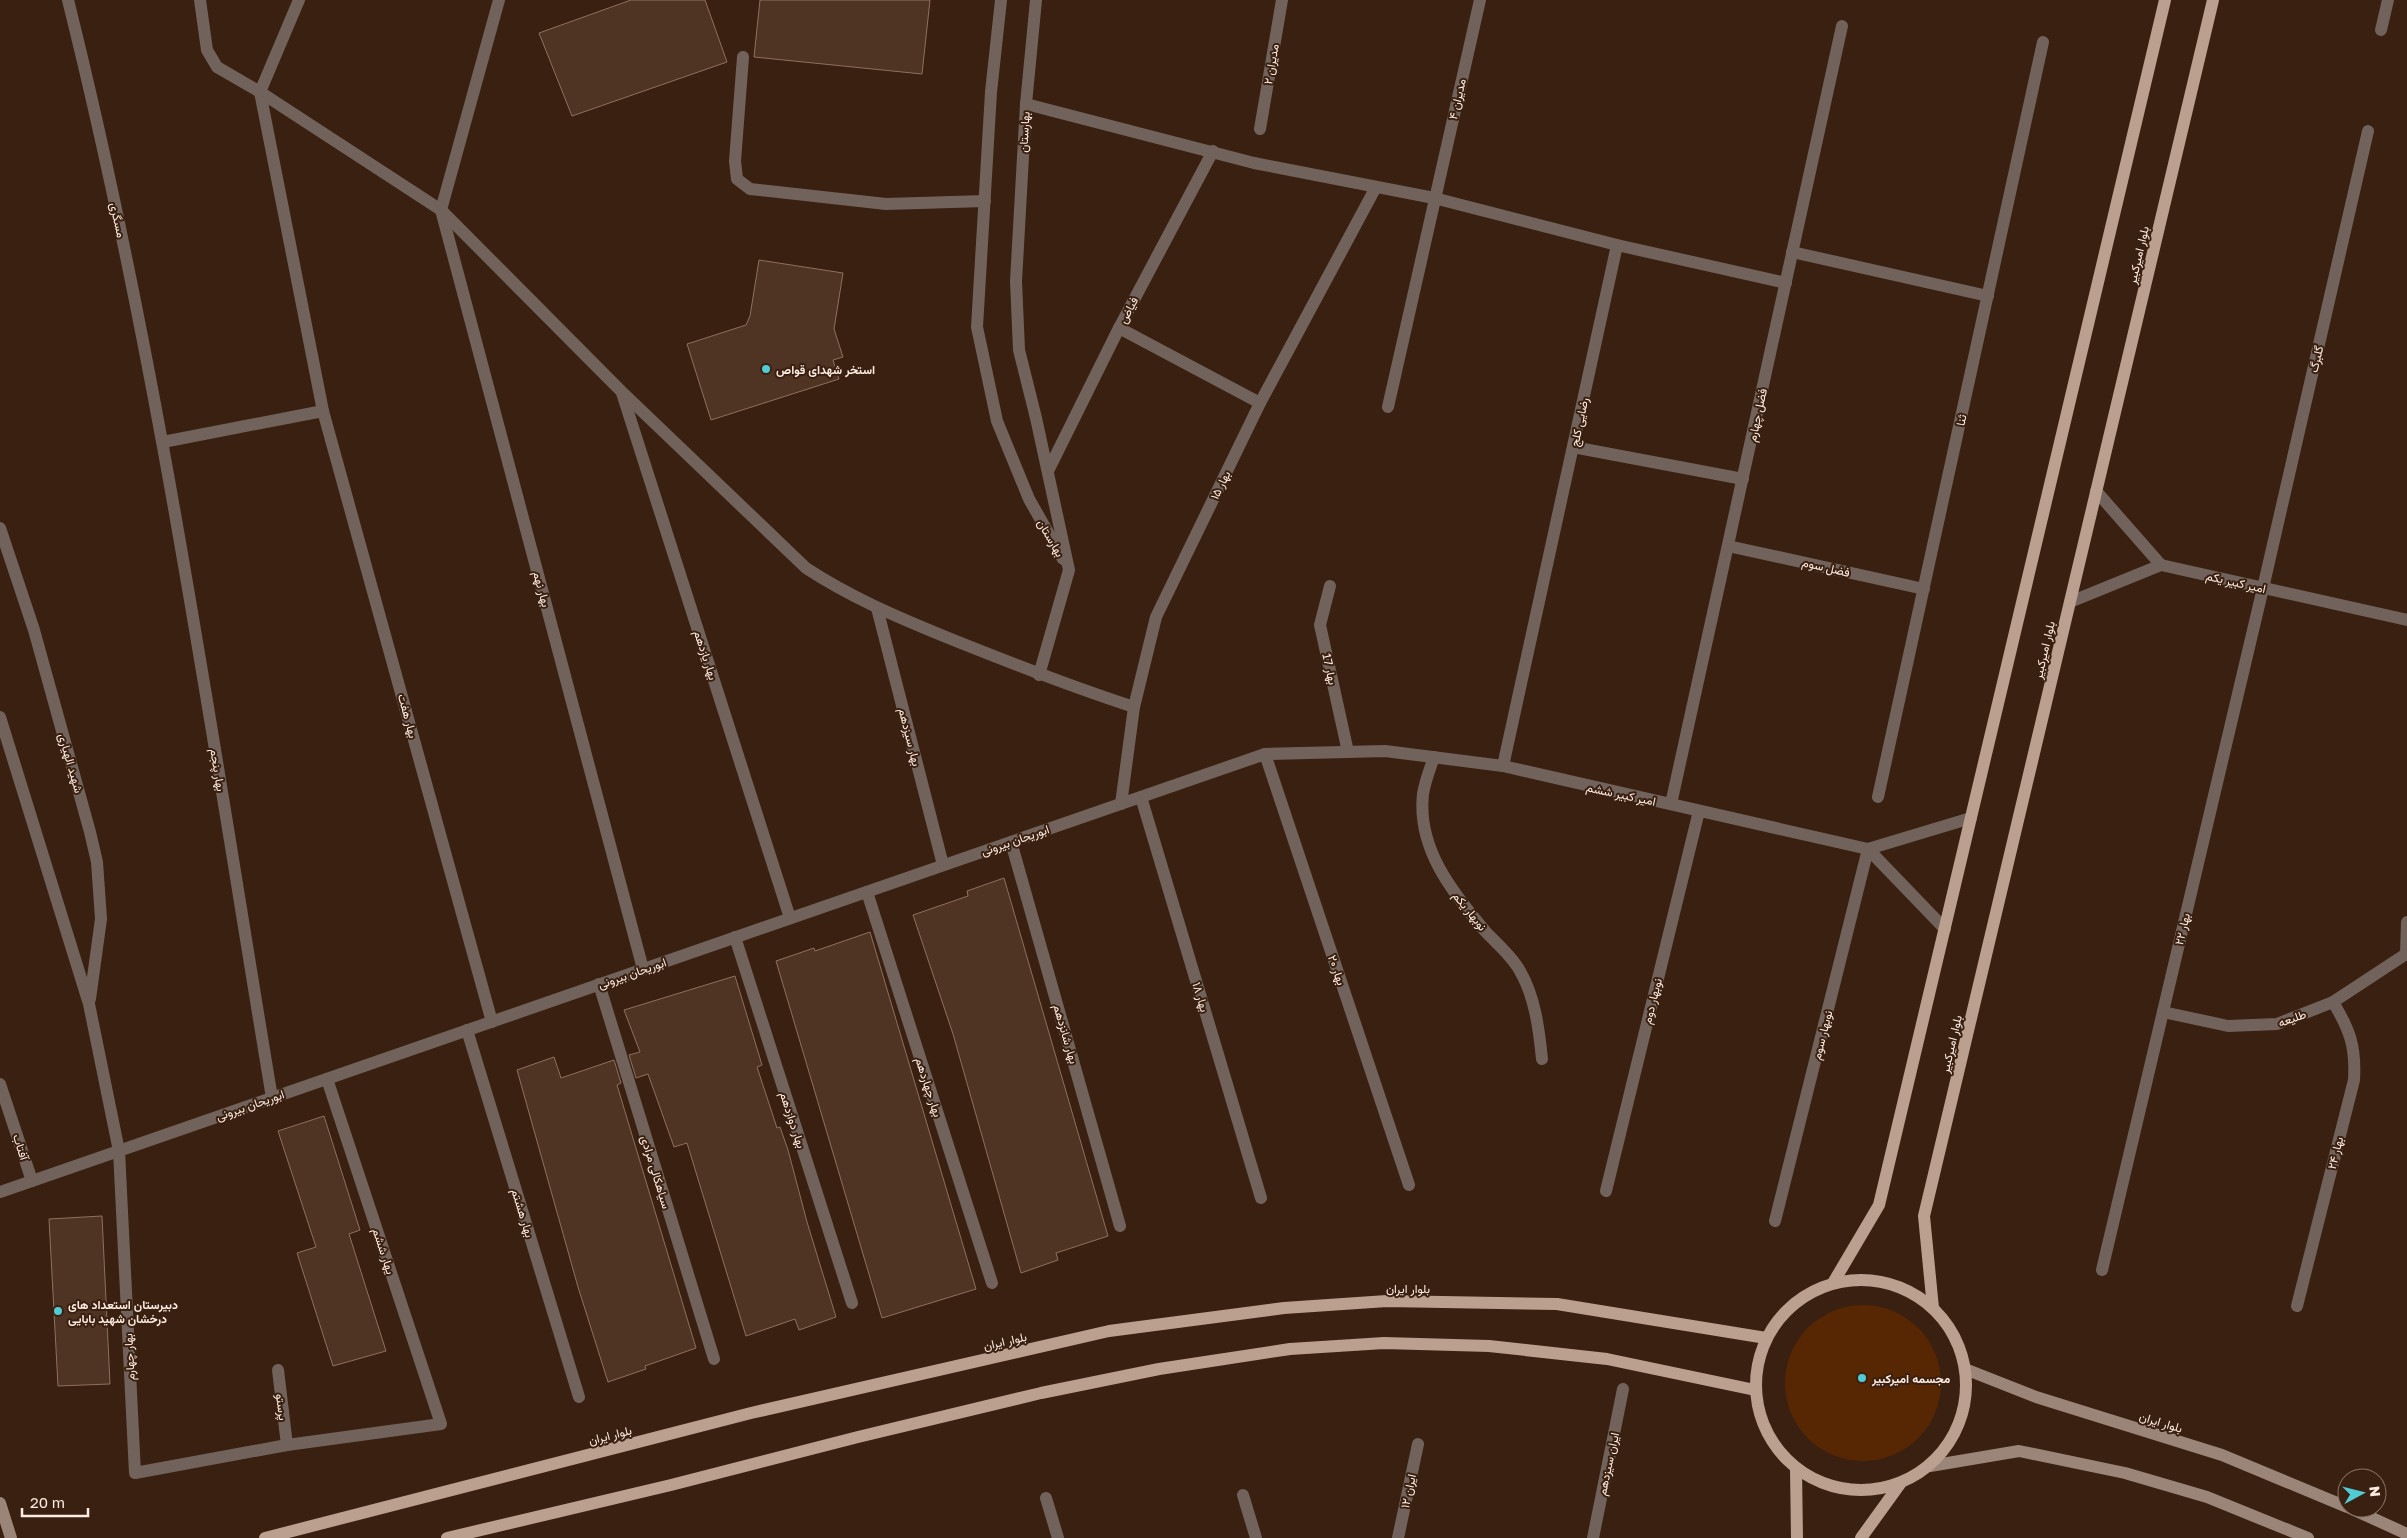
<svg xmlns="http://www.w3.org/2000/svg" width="2407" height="1538" font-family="'Golos Text',Vazirmatn,sans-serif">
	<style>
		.green { fill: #572703 }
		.building { fill: #4f3423; stroke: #8f705e }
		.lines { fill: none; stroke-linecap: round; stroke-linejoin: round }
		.lane { stroke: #71635b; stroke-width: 12 }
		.street { stroke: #71635b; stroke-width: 12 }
		.secondary { stroke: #9b8579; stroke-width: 12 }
		.primary { stroke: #bb9f8f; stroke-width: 12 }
		.poi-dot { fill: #51ccd4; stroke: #3a2010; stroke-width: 2 }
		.labels { text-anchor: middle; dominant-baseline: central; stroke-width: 4; stroke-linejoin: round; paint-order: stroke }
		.street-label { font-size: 12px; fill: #feece2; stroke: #3a2010 }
		.poi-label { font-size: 12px; font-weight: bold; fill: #feece2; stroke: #3a2010; text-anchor: start }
	</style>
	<rect width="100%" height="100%" fill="#3a2010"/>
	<!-- green -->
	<circle class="green" cx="1863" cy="1383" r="78"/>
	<!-- building -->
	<g class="building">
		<path d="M631,0h74l22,62 -155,54 -33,-83z"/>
		<path d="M760,0h170l-8,74 -168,-17z"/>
		<path d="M759,260l84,13 -9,56 9,28 -10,3 6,19 -128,41 -24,-76 59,-19 4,-9z"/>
		<path d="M1004,878l104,358 -52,17 2,7 -37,13 -68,-239 -40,-119 55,-19 -1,-5z"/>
		<path d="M870,932l106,357 -94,29 -106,-357 38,-13 1,3z"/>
		<path d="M735,976l27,89 -5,2 20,61 3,-1 8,23 19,72 29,95 -37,13 -4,-11 -49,17 -59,-193 -13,4 -26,-73 -12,4 -7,-23 11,-3 -16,-42z"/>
		<path d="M554,1057l7,21 53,-18 7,23 -4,2 79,263 -51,18 1,3 -38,13 -30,-95 -61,-217z"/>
		<path d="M324,1116l36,114 -11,4 37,117 -53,15 -36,-113 19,-6 -38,-116z"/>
		<path d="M102,1216l8,168 -52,2 -9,-167z"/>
	</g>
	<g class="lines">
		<!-- lane -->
		<path class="lane" d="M743,57l-8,104 2,18 13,10 136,15 99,-3"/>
		<!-- street -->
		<g class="street">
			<path d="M68,0c90,361 143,731 204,1098"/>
			<path d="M200,0l7,50 10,17 43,25 181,118 180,181 185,177c44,29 91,49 140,69 62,25 124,49 188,70"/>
			<path d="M299,0l-39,92 63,319 169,611"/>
			<path d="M499,0l-58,210 202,759"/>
			<path d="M1001,0l-10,92 -14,235 20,94 32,78 34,60"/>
			<path d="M1036,0l-10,104 -10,177 3,69 17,68 33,152 -30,105"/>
			<path d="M2381,30l7,-30"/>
			<path d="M1026,104l228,59 180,35 183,47"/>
			<path d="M1260,129l22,-129"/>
			<path d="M1792,252l196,44"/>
			<path d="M1119,328l141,75"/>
			<path d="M622,393l168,525"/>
			<path d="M1388,407l92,-407"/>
			<path d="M163,442l160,-31"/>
			<path d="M1573,447l170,32"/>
			<path d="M1048,471l71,-143 94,-177"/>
			<path d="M2096,491l65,74"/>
			<path d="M0,528l34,102 56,202 7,30 4,57 -11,80"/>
			<path d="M1728,546l196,43"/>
			<path d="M1330,586l-10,39 28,127"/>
			<path d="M2070,602l91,-37 246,55"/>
			<path d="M877,608l66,257"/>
			<path d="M0,717l89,287 30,147 16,322 152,-28 154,-21 -114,-345"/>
			<path d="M1265,754l144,431"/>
			<path d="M1434,757c-4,12 -9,24 -11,37 -6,54 29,98 62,137 11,12 27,25 35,40 15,26 19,58 22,88"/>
			<path d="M1503,766l114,-521 169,38"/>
			<path d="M1141,797l120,401"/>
			<path d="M1878,797l165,-755"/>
			<path d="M1121,804l13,-97 22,-90 104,-214 116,-216"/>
			<path d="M1671,804l171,-778"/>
			<path d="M1011,842l109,384"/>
			<path d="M1868,849l77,80"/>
			<path d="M867,892l125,391"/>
			<path d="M735,937l117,366"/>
			<path d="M2406,954l1,-32"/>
			<path d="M599,984l115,375"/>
			<path d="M2163,1012l65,14 49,-2 56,-22 73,-48"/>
			<path d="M467,1030l112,367"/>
			<path d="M0,1084l32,97"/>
			<path d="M1606,1191l93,-380"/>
			<path d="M0,1192l1265,-438 120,-3 118,15 365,83 103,-31"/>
			<path d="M1775,1221l93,-372"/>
			<path d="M2102,1270l161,-682 105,-457"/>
			<path d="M2297,1306l57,-226c2,-33 -4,-50 -21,-78"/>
			<path d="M278,1370l9,75"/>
			<path d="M1243,1495l13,43"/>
			<path d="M1046,1498l12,40"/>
			<path d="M1398,1538l20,-94"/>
			<path d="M1593,1538l30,-149"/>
		</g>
		<!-- secondary -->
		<g class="secondary">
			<path d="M1965,1369l71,28 186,58 125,52"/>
			<path d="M1930,1466l89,-15 106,22 82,24 101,41"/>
			<path d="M0,1503l11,35"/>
			<path d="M2350,1508l57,26"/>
		</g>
		<!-- primary -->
		<g class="primary">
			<circle cx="1861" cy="1385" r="105"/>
			<path d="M1833,1283l46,-78 286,-1205"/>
			<path d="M1933,1308l-9,-92 289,-1216"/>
			<path d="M1796,1469l1,69"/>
			<path d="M265,1538l486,-125 358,-82 175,-23 103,-7 170,3 209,34"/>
			<path d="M447,1538l224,-53 187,-48 183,-44 118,-24 131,-20 94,-6 105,3 118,13 148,31"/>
			<path d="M1861,1538l39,-54"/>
		</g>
	</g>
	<!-- markers -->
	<g class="poi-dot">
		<circle cx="766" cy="369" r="5"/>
		<circle cx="58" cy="1311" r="5"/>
		<circle cx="1862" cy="1378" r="5"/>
	</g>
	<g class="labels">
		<!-- street labels -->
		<g class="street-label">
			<text transform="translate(1271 64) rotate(-80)">مدیران ۲</text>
			<text transform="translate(1457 99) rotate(-77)">مدیران ۴</text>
			<text transform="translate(1024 132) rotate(-87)">بهارستان</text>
			<text transform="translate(118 220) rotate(78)">مسگری</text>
			<text transform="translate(2138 255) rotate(-77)">بلوار امیرکبیر</text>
			<text transform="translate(1128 310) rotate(-62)">فیاض</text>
			<text transform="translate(2316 359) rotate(-77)">گلبرگ</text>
			<text transform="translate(1757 415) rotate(-78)">فضل چهارم</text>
			<text transform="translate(1961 420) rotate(-78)">ثنا</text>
			<text transform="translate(1579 422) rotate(-78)">رضایی کلج</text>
			<text transform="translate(1220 485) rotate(-64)">بهار ۱۵</text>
			<text transform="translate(1051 538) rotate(60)">بهارستان</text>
			<text transform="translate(1826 567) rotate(13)">فضل سوم</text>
			<text transform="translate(2236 582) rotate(13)">امیر کبیر یکم</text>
			<text transform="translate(542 589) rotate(75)">بهار نهم</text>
			<text transform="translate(2044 650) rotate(-77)">بلوار امیرکبیر</text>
			<text transform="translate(706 655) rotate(72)">بهار یازدهم</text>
			<text transform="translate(1330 669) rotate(78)">بهار 17</text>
			<text transform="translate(408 716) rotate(75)">بهار هفت</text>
			<text transform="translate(910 737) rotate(76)">بهار سیزدهم</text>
			<text transform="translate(71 763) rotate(74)">شهید الهیاری</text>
			<text transform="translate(218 770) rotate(81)">بهار پنجم</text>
			<text transform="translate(1621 794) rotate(12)">امیر کبیر ششم</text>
			<text transform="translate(1015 840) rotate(-19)">ابوریحان بیرونی</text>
			<text transform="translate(1470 911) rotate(51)">نوبهار یکم</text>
			<text transform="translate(2182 929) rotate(-77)">بهار ۲۲</text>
			<text transform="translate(1337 970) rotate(71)">بهار ۲۰</text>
			<text transform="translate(632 973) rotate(-19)">ابوریحان بیرونی</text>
			<text transform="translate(1201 997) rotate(73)">بهار ۱۸</text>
			<text transform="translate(1652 1001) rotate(-76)">نوبهار دوم</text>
			<text transform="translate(2292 1018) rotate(-20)">طلیعه</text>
			<text transform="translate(1066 1034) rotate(74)">بهار شانزدهم</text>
			<text transform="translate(1822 1035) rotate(-76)">نوبهار سوم</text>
			<text transform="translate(1951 1044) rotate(-77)">بلوار امیرکبیر</text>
			<text transform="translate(929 1087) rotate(72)">بهار چهاردهم</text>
			<text transform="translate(250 1105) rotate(-19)">ابوریحان بیرونی</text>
			<text transform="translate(793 1120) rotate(72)">بهار دوازدهم</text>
			<text transform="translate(21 1147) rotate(72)">آفتاب</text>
			<text transform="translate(2335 1153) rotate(-76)">بهار ۲۴</text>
			<text transform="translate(656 1172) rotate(73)">سیاهکالی مرادی</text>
			<text transform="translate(523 1213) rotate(73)">بهار هشتم</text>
			<text transform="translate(384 1251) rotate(72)">یهار ششم</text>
			<text x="1408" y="1288">بلوار ایران</text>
			<text transform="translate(1005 1341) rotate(-13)">بلوار ایران</text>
			<text transform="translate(129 1357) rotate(-93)">بهار چهارم</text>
			<text transform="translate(282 1407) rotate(83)">پرستو</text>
			<text transform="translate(2161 1422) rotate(17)">بلوار ایران</text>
			<text transform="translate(610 1435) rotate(-14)">بلوار ایران</text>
			<text transform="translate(1608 1464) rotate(-78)">ایران سیزدهم</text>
			<text transform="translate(1408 1491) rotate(-78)">ایران ۱۲</text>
		</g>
		<!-- poi labels -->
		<g class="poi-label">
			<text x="776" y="369">استخر شهدای قواص</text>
			<text x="68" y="1304">دبیرستان استعداد های<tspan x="68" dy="14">درخشان شهید بابایی</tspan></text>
			<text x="1872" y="1378">مجسمه امیرکبیر</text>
		</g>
	</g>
	<!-- north arrow -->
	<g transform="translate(2362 1493) rotate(83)"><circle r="24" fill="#3a2010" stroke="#887264"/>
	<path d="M0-4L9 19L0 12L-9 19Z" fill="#51ccd4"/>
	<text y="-8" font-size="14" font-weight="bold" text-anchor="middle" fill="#feece2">N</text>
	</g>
	<!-- scale -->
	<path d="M22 1508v8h66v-8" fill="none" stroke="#feece2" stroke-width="2.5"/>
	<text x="30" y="1508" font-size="15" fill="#feece2" stroke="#3a2010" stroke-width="4" paint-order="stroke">20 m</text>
</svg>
